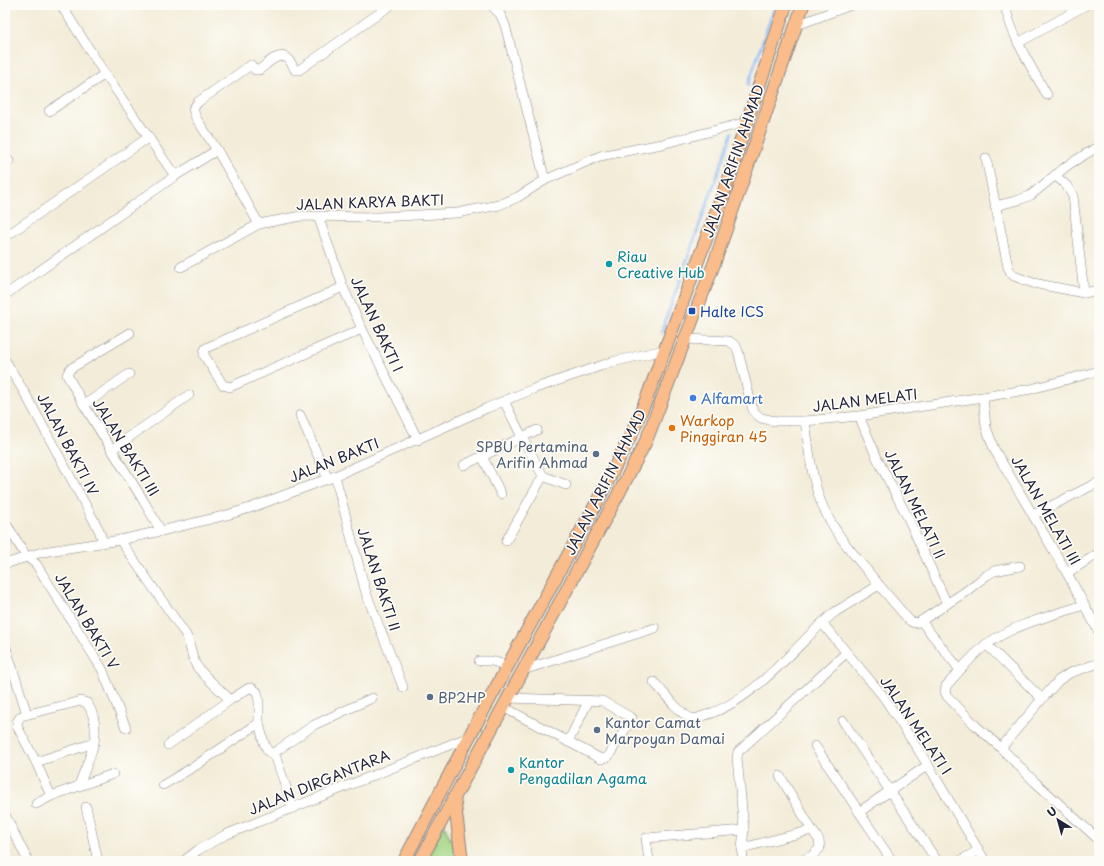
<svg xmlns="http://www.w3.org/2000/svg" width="1104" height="866" font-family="'Playpen Sans',sans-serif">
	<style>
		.green { fill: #a4d685; stroke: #637c60 }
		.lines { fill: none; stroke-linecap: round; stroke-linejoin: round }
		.stream { stroke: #8ab9f5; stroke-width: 2.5 }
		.minor-casing { stroke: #8a878a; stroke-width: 10 }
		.major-casing { stroke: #8a878a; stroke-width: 14 }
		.minor { stroke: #fff; stroke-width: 9 }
		.major { stroke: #f9bc8a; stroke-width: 12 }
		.culture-dot { fill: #0f9aa8; stroke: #fdfcf7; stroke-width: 1.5 }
		.transit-dot { fill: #1a4fb4; stroke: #fdfcf7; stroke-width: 1.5 }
		.shop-dot { fill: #3f7fe0; stroke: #fdfcf7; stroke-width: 1.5 }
		.food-dot { fill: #e8710a; stroke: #fdfcf7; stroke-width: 1.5 }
		.service-dot { fill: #5c6f8a; stroke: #fdfcf7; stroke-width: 1.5 }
		.labels { text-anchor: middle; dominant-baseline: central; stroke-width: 3.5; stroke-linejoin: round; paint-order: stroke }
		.street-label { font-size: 14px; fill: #22223b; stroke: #fdfcf7 }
		.culture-label { font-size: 14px; fill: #0d838f; stroke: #fdfcf7; text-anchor: start }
		.transit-label { font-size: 14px; fill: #164399; stroke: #fdfcf7; text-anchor: start }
		.shop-label { font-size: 14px; fill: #366cbe; stroke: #fdfcf7; text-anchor: start }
		.food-label { font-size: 14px; fill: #c56008; stroke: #fdfcf7; text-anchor: start }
		.service-label { font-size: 14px; fill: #4e5e75; stroke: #fdfcf7; text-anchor: start }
	</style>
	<rect width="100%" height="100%" fill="#fdfcf7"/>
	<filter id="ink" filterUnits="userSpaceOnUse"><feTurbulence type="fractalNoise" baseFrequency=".025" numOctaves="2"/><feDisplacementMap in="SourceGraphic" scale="8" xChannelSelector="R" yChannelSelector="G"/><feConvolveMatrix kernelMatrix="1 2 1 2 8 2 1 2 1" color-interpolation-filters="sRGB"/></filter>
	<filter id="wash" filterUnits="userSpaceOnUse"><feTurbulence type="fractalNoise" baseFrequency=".012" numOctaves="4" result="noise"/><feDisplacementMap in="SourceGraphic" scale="16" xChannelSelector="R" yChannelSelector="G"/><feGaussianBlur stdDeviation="0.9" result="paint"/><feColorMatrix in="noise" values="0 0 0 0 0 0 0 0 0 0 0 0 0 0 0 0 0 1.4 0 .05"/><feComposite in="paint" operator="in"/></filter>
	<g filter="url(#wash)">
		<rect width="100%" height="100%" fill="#f3ecd8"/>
		<!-- green -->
		<path class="green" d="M444,825l10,21 1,15h-30z"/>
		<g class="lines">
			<!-- stream -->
			<g class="stream">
				<path d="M748,85l27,-80"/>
				<path d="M661,333l66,-185 5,-16"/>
			</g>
		</g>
	</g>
	<g filter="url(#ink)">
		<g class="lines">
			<!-- minor casing -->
			<g class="minor-casing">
				<g id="minor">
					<path d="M61,5l44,69"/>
					<path d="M491,5l9,9 5,11 40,155"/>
					<path d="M1005,5c7,33 26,61 42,90"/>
					<path d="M1098,5l1,2"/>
					<path d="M797,25l54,-20"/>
					<path d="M1018,43l68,-38"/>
					<path d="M49,111l56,-37 70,102 42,-26"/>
					<path d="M986,158l22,109 3,6 3,3 19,7 51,10 15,-3"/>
					<path d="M5,164l4,-3"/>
					<path d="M1055,175l11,10 7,11 11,97"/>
					<path d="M995,206l24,-6 12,-5 37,-30 31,-19"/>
					<path d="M318,216l25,71 19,42 56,111"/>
					<path d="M259,224l-42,-74 -21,-32 -3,-9 5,-7 53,-37 4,5h4c6,-4 17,-17 26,-13 4,1 8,9 10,13h4l92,-65"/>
					<path d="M5,237l144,-100"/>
					<path d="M181,267l78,-43 42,-8 77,1 79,-4 42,-8 19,-8 27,-17 55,-24 62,-12 85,-22"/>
					<path d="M343,287l-137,61 -2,4v3l19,30 7,2 132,-58"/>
					<path d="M5,295l170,-119"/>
					<path d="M130,333l-60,36 -3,6 17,30 59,95 18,31"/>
					<path d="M686,339l43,2 7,5 2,5 14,56 2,5 7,6 14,3h30l54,-5 124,-19 48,-8 68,-18"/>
					<path d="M5,360l22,37 72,133 4,13"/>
					<path d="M983,397l3,30 8,22 73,124 32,59"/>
					<path d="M504,401l18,36 21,39 -37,65"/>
					<path d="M84,405l45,-31"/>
					<path d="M300,415l28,64"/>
					<path d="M859,416l18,42 31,60 39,86"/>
					<path d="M805,421c4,27 6,56 16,81 12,31 37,57 58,83l-44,27 -13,11 61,73 45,69 57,96"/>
					<path d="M111,450l78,-55"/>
					<path d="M482,456l19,38"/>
					<path d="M464,465l73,-35"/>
					<path d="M335,476l31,117 37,94"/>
					<path d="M543,476l23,9"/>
					<path d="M1033,515l66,-33"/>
					<path d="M5,522l21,34 10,8 66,105 24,59"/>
					<path d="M120,540l66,95c5,10 5,21 10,30 7,11 25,25 34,35l19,-12h3l5,4 2,9v22l5,20 4,8 8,7 17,50"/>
					<path d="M5,564l37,-12 78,-12 41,-9 66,-16 26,-8 82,-31 152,-68 46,-19 79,-27 52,-12"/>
					<path d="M1067,573l32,-20"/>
					<path d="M879,585l29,34c4,4 8,5 13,2l44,-29 22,-17 7,-4 26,-5"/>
					<path d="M1084,605c-33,11 -69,19 -97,39 -14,10 -29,29 -41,42l-1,6 2,4 28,29 26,23 34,34 64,58"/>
					<path d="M921,621l39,49"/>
					<path d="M986,644l56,55"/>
					<path d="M5,645l22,69"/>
					<path d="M479,661h13l16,5"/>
					<path d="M523,670l132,-42"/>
					<path d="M654,682c8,9 27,33 37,36 4,1 8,0 12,-2 46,-13 85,-60 119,-93"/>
					<path d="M503,707l98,52 7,-2 24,-39 -30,-17 -94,-3"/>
					<path d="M843,721l94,140"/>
					<path d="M568,742l21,-42"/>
					<path d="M168,745l62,-45"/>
					<path d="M815,746l77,115"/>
					<path d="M1001,748l41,-49 17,-19 11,-7 29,-10"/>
					<path d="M275,755v-3l39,-27 58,-27"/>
					<path d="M36,762l58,-19"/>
					<path d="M780,776l32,54"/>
					<path d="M163,785l32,-19 64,-43"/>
					<path d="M51,796l-15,-34 -19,-36v-4l4,-6 60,-15 6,2c18,28 2,55 -8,82"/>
					<path d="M36,804l15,-8 62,-22"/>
					<path d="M86,807l12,54"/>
					<path d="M859,812l69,-47"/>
					<path d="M5,815l23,46"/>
					<path d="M742,848l70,-18 7,10 1,8 -8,8 -12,5"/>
					<path d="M184,861l14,-11 27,-15 244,-98"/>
					<path d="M649,861l-3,-23 98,-8"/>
					<path d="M743,861l-1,-13 2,-18 -7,-72 1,-6 108,-99"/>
					<path d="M960,861l19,-11"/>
				</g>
			</g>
			<!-- major casing -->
			<g class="major-casing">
				<g id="major">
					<path d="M454,797l8,64"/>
					<path d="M404,861l65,-124 128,-235 34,-67 15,-35 78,-209 62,-186"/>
					<path d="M420,861l199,-368 27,-52 68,-177 89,-259"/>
				</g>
			</g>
			<!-- minor -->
			<use href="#minor" class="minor"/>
			<!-- major -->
			<use href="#major" class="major"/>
		</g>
	</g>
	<!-- markers -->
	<g class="culture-dot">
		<circle cx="609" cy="264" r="4"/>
		<circle cx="511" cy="770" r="4"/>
	</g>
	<rect class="transit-dot" x="688" y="307" width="8" height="8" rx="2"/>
	<circle class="shop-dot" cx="693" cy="398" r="4"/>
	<circle class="food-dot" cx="672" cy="428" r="4"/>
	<g class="service-dot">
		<circle cx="596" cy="454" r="4"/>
		<circle cx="430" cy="697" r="4"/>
		<circle cx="597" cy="730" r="4"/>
	</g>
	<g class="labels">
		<!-- street labels -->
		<g class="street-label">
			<text transform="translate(733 161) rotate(-71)">JALAN ARIFIN AHMAD</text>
			<text transform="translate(370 202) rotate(-2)">JALAN KARYA BAKTI</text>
			<text transform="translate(377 324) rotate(65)">JALAN BAKTI I</text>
			<text transform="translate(865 400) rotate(-7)">JALAN MELATI</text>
			<text transform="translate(68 444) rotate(62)">JALAN BAKTI IV</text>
			<text transform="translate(126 447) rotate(58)">JALAN BAKTI III</text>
			<text transform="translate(334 460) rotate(-22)">JALAN BAKTI</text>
			<text transform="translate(605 482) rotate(-63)">JALAN ARIFIN AHMAD</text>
			<text transform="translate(915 504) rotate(64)">JALAN MELATI II</text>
			<text transform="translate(1046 510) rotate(60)">JALAN MELATI III</text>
			<text transform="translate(379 579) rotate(72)">JALAN BAKTI II</text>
			<text transform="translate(87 621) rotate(59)">JALAN BAKTI V</text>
			<text transform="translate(916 725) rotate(56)">JALAN MELATI I</text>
			<text transform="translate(319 782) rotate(-22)">JALAN DIRGANTARA</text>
		</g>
		<!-- culture labels -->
		<g class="culture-label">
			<text x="617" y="256">Riau<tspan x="617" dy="16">Creative Hub</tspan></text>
			<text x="519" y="762">Kantor<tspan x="519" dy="16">Pengadilan Agama</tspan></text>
		</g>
		<!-- transit labels -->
		<g class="transit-label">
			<text x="700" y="311">Halte ICS</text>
		</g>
		<!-- shop labels -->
		<g class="shop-label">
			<text x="701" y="398">Alfamart</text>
		</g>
		<!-- food labels -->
		<g class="food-label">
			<text x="680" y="420">Warkop<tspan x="680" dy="16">Pinggiran 45</tspan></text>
		</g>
		<!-- service labels -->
		<g class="service-label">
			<text x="588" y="446" text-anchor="end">SPBU Pertamina<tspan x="588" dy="16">Arifin Ahmad</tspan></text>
			<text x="438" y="697">BP2HP</text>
			<text x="605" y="722">Kantor Camat<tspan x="605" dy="16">Marpoyan Damai</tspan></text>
		</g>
	</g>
	<!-- margin -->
	<rect width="1104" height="866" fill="none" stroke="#fdfcf7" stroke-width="20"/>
	<!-- north arrow -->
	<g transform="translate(1058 820) rotate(323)" stroke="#fdfcf7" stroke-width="3" paint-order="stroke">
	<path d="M0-3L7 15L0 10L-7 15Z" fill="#22223b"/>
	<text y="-6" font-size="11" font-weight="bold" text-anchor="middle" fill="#22223b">U</text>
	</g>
</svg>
